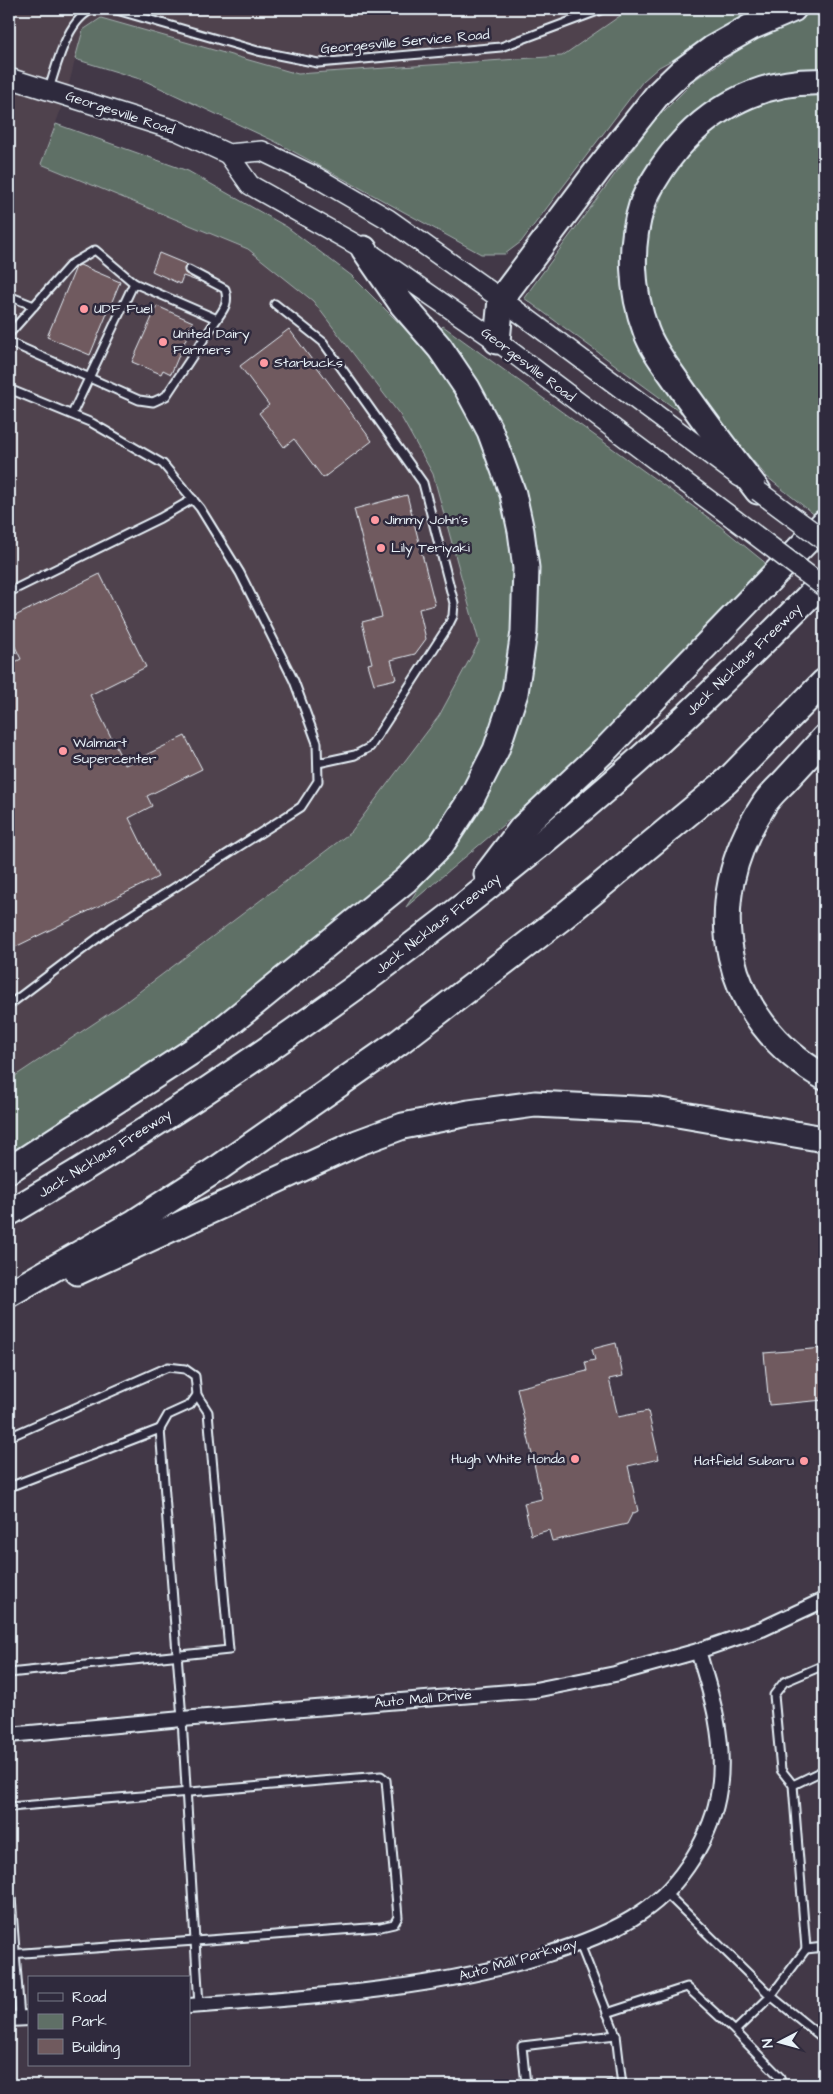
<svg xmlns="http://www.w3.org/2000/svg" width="833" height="2094" font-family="'Architects Daughter',sans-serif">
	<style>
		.built { fill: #50424e }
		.green { fill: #5f6f66; stroke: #a4b0af }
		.building { fill: #705a5e; stroke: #e8f1f8 }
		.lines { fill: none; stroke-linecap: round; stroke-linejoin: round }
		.lane-casing { stroke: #e8f1f8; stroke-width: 11 }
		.street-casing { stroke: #e8f1f8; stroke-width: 18 }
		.secondary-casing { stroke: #e8f1f8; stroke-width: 22 }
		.highway-casing { stroke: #e8f1f8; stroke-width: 29 }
		.lane { stroke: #2f2a3d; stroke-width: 7 }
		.street { stroke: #2f2a3d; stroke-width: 14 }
		.secondary { stroke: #2f2a3d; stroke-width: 19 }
		.highway { stroke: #2f2a3d; stroke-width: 25 }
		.secondary-bridge-casing { stroke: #e8f1f8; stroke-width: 22; stroke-linecap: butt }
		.secondary-bridge { stroke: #2f2a3d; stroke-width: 19 }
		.poi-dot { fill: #ff9aa2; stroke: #2f2a3d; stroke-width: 2 }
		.labels { text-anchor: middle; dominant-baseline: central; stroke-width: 5; stroke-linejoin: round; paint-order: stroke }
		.street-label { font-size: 14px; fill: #e8f1f8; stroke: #2f2a3d }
		.poi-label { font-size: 14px; fill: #e8f1f8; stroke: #2f2a3d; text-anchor: start }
	</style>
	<rect width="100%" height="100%" fill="#423847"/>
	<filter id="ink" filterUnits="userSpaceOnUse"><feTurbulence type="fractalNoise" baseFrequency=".02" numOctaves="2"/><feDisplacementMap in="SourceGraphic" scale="10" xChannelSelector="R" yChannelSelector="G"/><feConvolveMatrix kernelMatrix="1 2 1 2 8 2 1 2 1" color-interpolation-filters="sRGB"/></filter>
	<g filter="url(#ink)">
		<!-- built -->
		<path class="built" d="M9,9h621l-68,47 -264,18 -197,-56 -18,12 -17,65 -25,69 207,85 65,52 87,114 33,59 46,168 -40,74 -88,116 -228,172 -114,76z"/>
		<!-- green -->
		<g class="green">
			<path d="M630,9h137l-108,58 -16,14 -122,161 -16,12h-24l-207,-113 -131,-61 -68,-21 8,-29 18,-12 197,56 264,-18z"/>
			<path d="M824,10v64l-87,18 -105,118 10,135 39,68 -157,-115 130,-177 42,-42 58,-39 55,-26z"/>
			<path d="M824,93v414l-8,9 -49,-39 -84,-99 -26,-45 -9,-35 -4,-32 6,-40 18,-45 28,-37 38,-30 48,-16z"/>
			<path d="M56,124l132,47 99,56 65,49 51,51 31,36 29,43 27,53 15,43 9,56 2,61 -10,79 -24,59 -32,59 -40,48 -175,143 -143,100 -83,51v-78l114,-76 228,-172 88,-116 40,-74 -46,-168 -33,-59 -87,-114 -65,-52 -207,-85z"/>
			<path d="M443,326l277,200 48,39 -200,205 -162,137 89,-133 37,-233 -94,-210z"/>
		</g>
		<!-- building -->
		<g class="building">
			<path d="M159,253l29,12 -4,3 1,5 15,9 -17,-6 -3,8 -28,-13z"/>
			<path d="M80,265l40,17 -30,73 -43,-18 29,-70z"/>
			<path d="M157,306l36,16 -22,52 -8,-4 -2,4 -29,-12z"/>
			<path d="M289,329l83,112 -49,37 -29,-39 -10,8 -25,-34 10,-8 -29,-39z"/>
			<path d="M407,495l28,110 -16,4 7,30 -11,15 -24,6 5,19 -22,5 -6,-20 4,-1 -10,-41 20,-5 -28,-108z"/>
			<path d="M100,574l46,93 -56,28 35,70 60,-29 17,33 -55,27 5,10 -23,12 29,59 -149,73v-285l12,-6 -12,-25v-15z"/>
			<path d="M616,1343l7,33 -14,3 9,38 30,-6 11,48 -31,7 10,45 -6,3 -5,10 -75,17 -3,-11 -18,5 -7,-32 18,-4 -25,-111 70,-17 -2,-9 10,-2 -3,-11z"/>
			<path d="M824,1348v52l-55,5 -5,-52z"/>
		</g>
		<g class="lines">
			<!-- lane casing -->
			<g class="lane-casing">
				<g id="lane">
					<path d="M49,89c8,-24 18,-71 45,-80 5,-2 14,0 19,0l145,42 60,12 183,-16 102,-38"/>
					<path d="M189,270l36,19c4,13 0,19 -8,30"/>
					<path d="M9,296l25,10"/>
					<path d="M275,304l48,38 100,141 31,120 -1,13 -6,12 -77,119 -15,8 -37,8"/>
					<path d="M9,334l62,-70 24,-14 39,33"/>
					<path d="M9,342l130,58 14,2 13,-6 51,-77 -83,-36 -62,131"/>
					<path d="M9,389l83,34 71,41 37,44 40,65 54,108 23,62 1,38 -17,26 -190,121 -102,77"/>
					<path d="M9,592l151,-74 33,-19"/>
					<path d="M9,1437l159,-70 17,2 10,7 2,19 -7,10 -22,10 -8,14"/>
					<path d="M9,1487l151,-58 22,290 13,222 -186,13"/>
					<path d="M9,1673l220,-23 -21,-238 -11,-17"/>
					<path d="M793,1785l31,-15"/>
					<path d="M9,1807l372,-31 5,4 12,137 -4,7 -13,3 -186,14 4,64"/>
					<path d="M9,1870l11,148"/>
					<path d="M665,1892l106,104 53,43"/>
					<path d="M580,1944l36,91 6,50"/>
					<path d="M806,1949l18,-2"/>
					<path d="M607,2013l80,-26 48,44"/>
					<path d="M526,2085l-4,-39 94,-11"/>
					<path d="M609,2085l13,-1"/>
					<path d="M781,2085l-1,-8 -45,-46 36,-35 35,-47 -13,-164 -12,-15 -7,-75 10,-13 40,-17"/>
				</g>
			</g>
			<!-- street casing -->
			<g class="street-casing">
				<g id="street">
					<path d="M9,1735l173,-16 353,-29 80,-16 83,-23 64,-22 62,-29"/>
					<path d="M189,2006c119,-9 242,-15 356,-51 34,-11 68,-23 97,-43 39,-26 71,-77 77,-123 7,-48 -7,-93 -21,-138"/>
					<path d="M9,2019l20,-1"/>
				</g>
			</g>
			<!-- secondary casing -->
			<g class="secondary-casing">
				<g id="secondary">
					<path d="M9,78l169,53 50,23 34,-3 54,26 72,42 113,80 239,178"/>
					<path d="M228,154l22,31 114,64 133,92 237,178"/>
				</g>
			</g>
			<!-- highway casing -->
			<g class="highway-casing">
				<g id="highway">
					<path d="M497,341l4,-42 96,-128 61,-77 24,-23 30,-22 39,-22 42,-18"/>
					<path d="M758,491c-28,-36 -55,-71 -81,-109 -11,-16 -24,-32 -31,-51 -15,-40 -17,-86 -4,-126 4,-13 13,-26 20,-37 37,-55 95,-89 162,-86"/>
					<path d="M824,738c-13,15 -27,30 -41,45 -7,7 -15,14 -20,23 -64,97 -41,213 61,271"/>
					<path d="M487,874l35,-46 82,-77 220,-228"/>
					<path d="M9,1170l199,-129 198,-161 35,-35 30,-46 25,-49 19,-57 9,-61 2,-64 -5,-37 -8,-37 -23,-63 -23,-43 -27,-40 -38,-44 -38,-55"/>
					<path d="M9,1213c204,-119 397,-254 577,-407 84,-71 162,-148 238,-225"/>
					<path d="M77,1272l280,-129 46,-17 66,-13 66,-9 119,6 170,29"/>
					<path d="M9,1294l126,-72 85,-55 178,-124 166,-127 163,-135 97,-99"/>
				</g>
			</g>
			<!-- lane -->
			<use href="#lane" class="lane"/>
			<!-- street -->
			<use href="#street" class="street"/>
			<!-- secondary -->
			<use href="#secondary" class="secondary"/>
			<!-- highway -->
			<use href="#highway" class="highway"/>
			<!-- secondary-bridge casing -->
			<g class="secondary-bridge-casing">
				<g id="secondary-bridge">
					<path d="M758,491l66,49"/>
					<path d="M734,519l90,68"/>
				</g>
			</g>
			<!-- secondary-bridge -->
			<use href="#secondary-bridge" class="secondary-bridge"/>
		</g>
	</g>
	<!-- markers -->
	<g class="poi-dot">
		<circle cx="84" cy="309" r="5"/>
		<circle cx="163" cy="342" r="5"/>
		<circle cx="264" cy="363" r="5"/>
		<circle cx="375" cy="520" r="5"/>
		<circle cx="381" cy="548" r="5"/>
		<circle cx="63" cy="751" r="5"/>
		<circle cx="575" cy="1459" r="5"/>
		<circle cx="804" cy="1461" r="5"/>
	</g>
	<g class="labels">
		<!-- street labels -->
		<g class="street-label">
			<text transform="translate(405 42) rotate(-5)">Georgesville Service Road</text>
			<text transform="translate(120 113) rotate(18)">Georgesville Road</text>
			<text transform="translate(528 365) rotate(37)">Georgesville Road</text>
			<text transform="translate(744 660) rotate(-44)">Jack Nicklaus Freeway</text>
			<text transform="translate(438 924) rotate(-38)">Jack Nicklaus Freeway</text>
			<text transform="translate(105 1154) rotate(-32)">Jack Nicklaus Freeway</text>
			<text transform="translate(423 1699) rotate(-5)">Auto Mall Drive</text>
			<text transform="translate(518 1960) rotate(-16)">Auto Mall Parkway</text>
		</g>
		<!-- poi labels -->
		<g class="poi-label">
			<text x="94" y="309">UDF Fuel</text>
			<text x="173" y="334">United Dairy<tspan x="173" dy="16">Farmers</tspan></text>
			<text x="274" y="363">Starbucks</text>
			<text x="385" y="520">Jimmy John's</text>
			<text x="391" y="548">Lily Teriyaki</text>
			<text x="73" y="743">Walmart<tspan x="73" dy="16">Supercenter</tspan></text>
			<text x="565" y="1459" text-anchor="end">Hugh White Honda</text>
			<text x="794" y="1461" text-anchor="end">Hatfield Subaru</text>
		</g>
	</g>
	<!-- margin -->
	<rect width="833" height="2094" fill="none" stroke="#2f2a3d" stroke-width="30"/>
	<rect x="15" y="15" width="803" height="2064" fill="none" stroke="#e8f1f8" stroke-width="2" filter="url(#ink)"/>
	<!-- legend -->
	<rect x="28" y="1976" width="162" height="90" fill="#2f2a3d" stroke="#797a88"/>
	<rect x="38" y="1993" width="25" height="8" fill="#2f2a3d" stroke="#797a88"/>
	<text x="72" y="2002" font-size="15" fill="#e8f1f8">Road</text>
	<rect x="38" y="2014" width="25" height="15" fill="#5f6f66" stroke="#797a88"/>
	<text x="72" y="2026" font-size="15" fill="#e8f1f8">Park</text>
	<rect x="38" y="2039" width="25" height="15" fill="#705a5e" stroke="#797a88"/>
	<text x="72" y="2052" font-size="15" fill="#e8f1f8">Building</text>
	<!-- north arrow -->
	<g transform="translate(780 2042) rotate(264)" stroke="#2f2a3d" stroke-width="4" paint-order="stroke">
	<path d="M0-4L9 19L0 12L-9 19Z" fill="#e8f1f8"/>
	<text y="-8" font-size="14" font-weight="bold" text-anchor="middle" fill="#e8f1f8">N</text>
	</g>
</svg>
